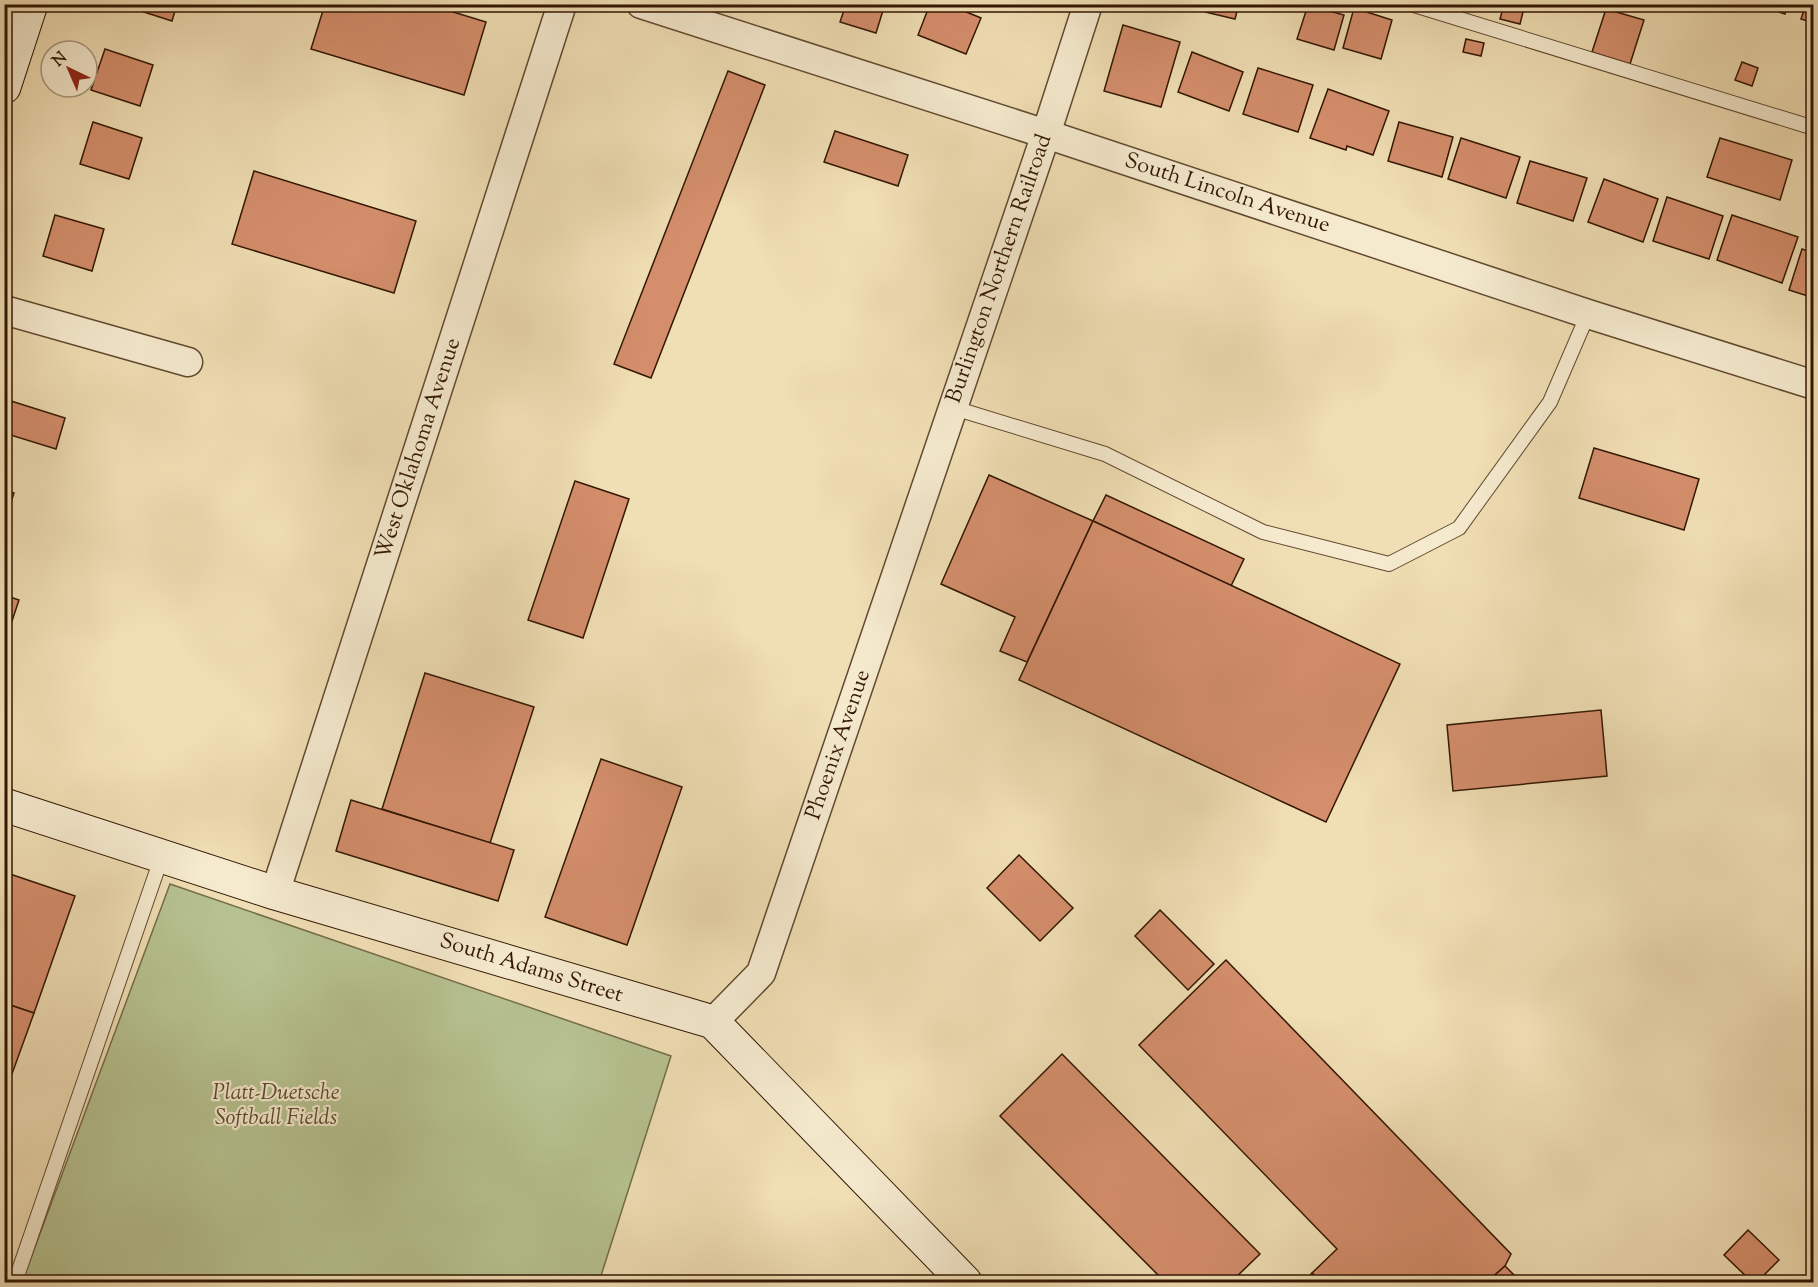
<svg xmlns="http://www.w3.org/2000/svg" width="1818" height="1287" font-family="'Sorts Mill Goudy',serif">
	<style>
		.green { fill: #b6c290; stroke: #746c4a; stroke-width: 1.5 }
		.building { fill: #d48e6c; stroke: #331703; stroke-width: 1.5 }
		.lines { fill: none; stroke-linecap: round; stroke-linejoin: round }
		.lane-casing { stroke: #62492f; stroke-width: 16 }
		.street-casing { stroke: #62492f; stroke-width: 31 }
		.secondary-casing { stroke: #331703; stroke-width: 35 }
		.lane { stroke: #f5eace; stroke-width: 14 }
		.street { stroke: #f5eace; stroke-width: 28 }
		.secondary { stroke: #f5eace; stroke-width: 33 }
		.labels { text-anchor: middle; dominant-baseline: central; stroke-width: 4.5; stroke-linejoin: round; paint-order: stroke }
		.street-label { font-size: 22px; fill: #331703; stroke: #f5eace }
		.park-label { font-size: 22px; font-style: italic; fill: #5a4a2d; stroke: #f5eace }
	</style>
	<rect width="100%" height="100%" fill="#f0deb4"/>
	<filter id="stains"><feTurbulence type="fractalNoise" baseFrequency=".00333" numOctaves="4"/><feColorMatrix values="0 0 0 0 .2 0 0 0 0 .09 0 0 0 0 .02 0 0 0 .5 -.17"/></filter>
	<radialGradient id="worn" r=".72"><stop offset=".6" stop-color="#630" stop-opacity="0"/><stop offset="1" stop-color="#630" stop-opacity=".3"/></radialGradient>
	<!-- green -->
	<path class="green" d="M170,884l501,172 -72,226h-577z"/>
	<!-- building -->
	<g class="building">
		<path d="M119,4h58l-5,17z"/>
		<path d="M203,4h23l-1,7z"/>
		<path d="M325,4h102l59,18 -22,73 -153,-46z"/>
		<path d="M846,4h39l-9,29 -36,-11z"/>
		<path d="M930,4h17l34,14 -15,36 -48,-19z"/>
		<path d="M1207,4h32l-4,15 -30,-7z"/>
		<path d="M1504,4l20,4 -4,16 -20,-5z"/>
		<path d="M1755,4h33l-3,10z"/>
		<path d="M1806,4h8v19l-13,-4z"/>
		<path d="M1308,5l36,10 -10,35 -37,-11z"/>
		<path d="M1354,8l38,12 -11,39 -38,-11z"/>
		<path d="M1606,9l38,11 -14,44 -38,-12z"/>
		<path d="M1123,25l57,17 -19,65 -57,-16z"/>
		<path d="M1466,39l18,4 -3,13 -18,-4z"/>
		<path d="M105,49l48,16 -13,41 -49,-16z"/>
		<path d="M1192,52l51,20 -14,39 -51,-19z"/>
		<path d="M1742,62l16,6 -6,18 -17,-6z"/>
		<path d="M1258,68l55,17 -15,47 -55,-18z"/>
		<path d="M728,71l37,14 -114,293 -37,-14z"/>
		<path d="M1328,89l61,22 -16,44 -26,-9 -1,4 -36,-12z"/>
		<path d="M93,122l49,16 -13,41 -49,-15z"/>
		<path d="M1399,122l54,15 -11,40 -54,-16z"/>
		<path d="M835,131l73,24 -10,31 -74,-24z"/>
		<path d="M1461,138l59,19 -14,41 -58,-19z"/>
		<path d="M1720,138l72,22 -12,40 -73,-23z"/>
		<path d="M1530,161l57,17 -14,43 -56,-18z"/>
		<path d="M254,171l162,50 -22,72 -162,-49z"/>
		<path d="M1604,179l54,20 -15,43 -55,-20z"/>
		<path d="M1667,197l56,19 -14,43 -56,-18z"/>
		<path d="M55,215l49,14 -12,42 -49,-15z"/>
		<path d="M1732,215l66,22 -16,46 -65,-23z"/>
		<path d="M1802,249l12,4v45l-25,-8z"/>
		<path d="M11,401l54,17 -9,31 -52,-16v-12z"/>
		<path d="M1594,448l105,31 -15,51 -105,-32z"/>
		<path d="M989,475l104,46 -66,141 -27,-11 15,-34 -74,-33z"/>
		<path d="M575,481l54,18 -46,139 -55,-18z"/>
		<path d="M4,490l10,3 -10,31z"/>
		<path d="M1106,495l138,64 -13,27 -138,-65z"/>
		<path d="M1093,521l307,143 -74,158 -307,-142z"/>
		<path d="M4,595l15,5 -11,33 -4,-2z"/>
		<path d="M425,673l109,34 -44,136 -108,-34z"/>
		<path d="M1601,710l6,66 -154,15 -6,-66z"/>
		<path d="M601,759l81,28 -55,158 -82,-28z"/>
		<path d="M351,800l163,50 -16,51 -162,-50z"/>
		<path d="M1019,855l54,53 -33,33 -53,-53z"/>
		<path d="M4,872l71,24 -41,117 -30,-10z"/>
		<path d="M1160,910l54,54 -26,26 -53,-54z"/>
		<path d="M1226,960l285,294 -6,12 -18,16h-166l-9,-9 25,-24 -198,-204z"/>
		<path d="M4,1003l30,10 -30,83z"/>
		<path d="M1062,1054l198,200 -29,28h-66l-165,-166z"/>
		<path d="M1748,1230l31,30 -22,22h-5l-28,-27z"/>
		<path d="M1505,1266l16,16h-34z"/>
		<path d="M1312,1273l9,9h-18z"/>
	</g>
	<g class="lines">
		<!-- lane casing -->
		<g class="lane-casing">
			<g id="lane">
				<path d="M1411,4l403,124"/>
				<path d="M954,408l151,46 158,78 126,32 70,-36 91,-126 38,-88"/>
				<path d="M15,1282l147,-426"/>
			</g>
		</g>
		<!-- street casing -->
		<g class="street-casing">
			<g id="street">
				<path d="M641,4l405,130 542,180 226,71"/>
				<path d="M4,310l184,52"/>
				<path d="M275,893l287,-889"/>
				<path d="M713,1022l48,-49 285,-839 42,-130"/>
			</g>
		</g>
		<!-- secondary casing -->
		<g class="secondary-casing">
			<g id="secondary">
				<path d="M4,87l27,-83"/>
				<path d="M4,805l271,88 438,129 252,260"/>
			</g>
		</g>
		<!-- lane -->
		<use href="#lane" class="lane"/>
		<!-- street -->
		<use href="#street" class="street"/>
		<!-- secondary -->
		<use href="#secondary" class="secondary"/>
	</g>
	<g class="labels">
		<!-- street labels -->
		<g class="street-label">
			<text transform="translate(1227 194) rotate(18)">South Lincoln Avenue</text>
			<text transform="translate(1000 269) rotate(-71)">Burlington Northern Railroad</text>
			<text transform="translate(419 449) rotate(-72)">West Oklahoma Avenue</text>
			<text transform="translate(839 745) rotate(-71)">Phoenix Avenue</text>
			<text transform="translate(531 969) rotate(17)">South Adams Street</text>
		</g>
		<!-- park labels -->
		<g class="park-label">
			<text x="276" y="1094">Platt-Duetsche<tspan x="276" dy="25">Softball Fields</tspan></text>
		</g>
	</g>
	<!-- margin -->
	<rect width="1818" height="1287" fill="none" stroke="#f0deb4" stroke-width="24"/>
	<rect x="6" y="6" width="1806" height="1275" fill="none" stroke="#331703" stroke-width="3"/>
	<rect x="12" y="12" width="1794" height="1263" fill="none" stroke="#331703" stroke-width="1.5"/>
	<!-- north arrow -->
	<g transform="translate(69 69) rotate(316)"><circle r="28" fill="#f5eace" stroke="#a7967d" stroke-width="1.5"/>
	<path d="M0-4.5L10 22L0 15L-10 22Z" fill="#8f2418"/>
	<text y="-9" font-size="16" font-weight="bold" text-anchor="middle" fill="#331703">N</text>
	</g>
	<rect width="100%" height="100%" filter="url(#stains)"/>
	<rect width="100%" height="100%" fill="url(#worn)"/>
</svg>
